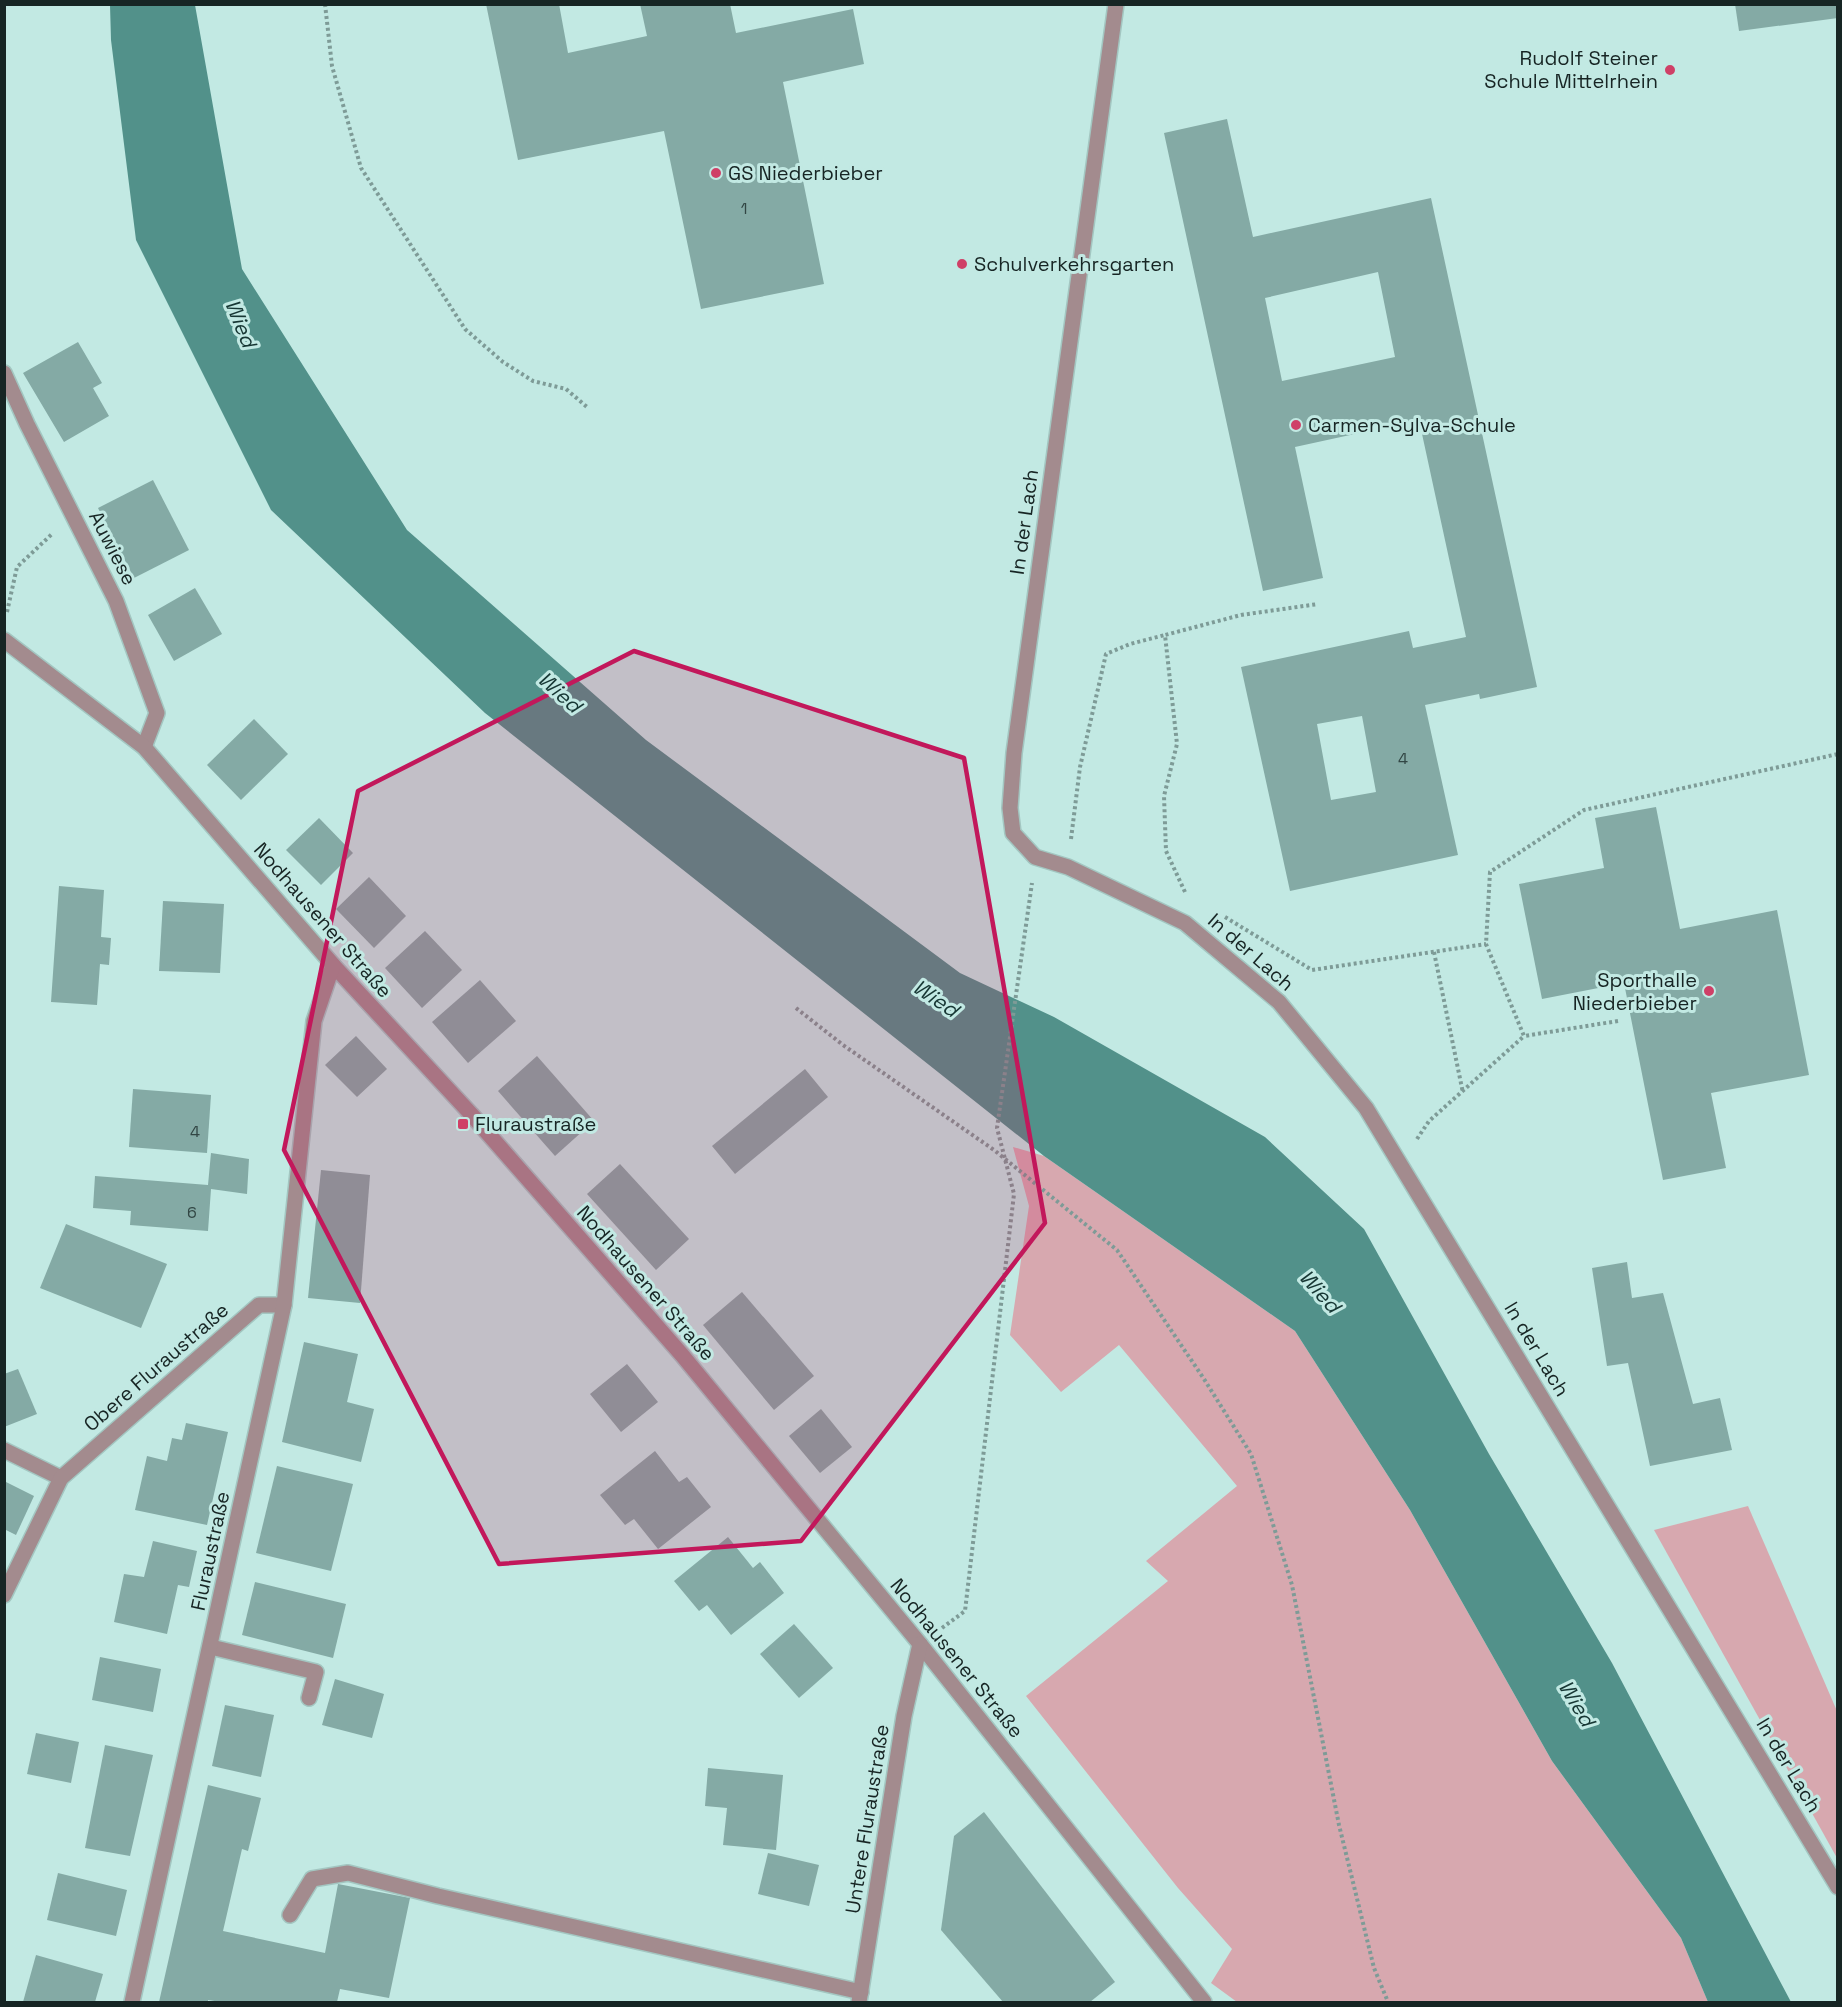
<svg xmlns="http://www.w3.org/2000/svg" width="1842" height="2007" font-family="'Space Grotesk',sans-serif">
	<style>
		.green { fill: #d7a8af }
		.water { fill: #52918a }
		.building { fill: #84aaa5; fill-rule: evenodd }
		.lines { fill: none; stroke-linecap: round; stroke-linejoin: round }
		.minor-casing { stroke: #a3c6c1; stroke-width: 18 }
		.path { stroke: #7e9b97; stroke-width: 4; stroke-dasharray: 3 3; stroke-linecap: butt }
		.minor { stroke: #a38b8e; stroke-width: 15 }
		.marked { fill: #c2185b; fill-opacity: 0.2; stroke: #c2185b; stroke-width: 4.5; stroke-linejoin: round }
		.poi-dot { fill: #cf4067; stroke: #c2e9e3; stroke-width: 2 }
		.labels { text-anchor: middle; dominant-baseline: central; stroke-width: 6; stroke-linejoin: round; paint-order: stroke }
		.number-label { font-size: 16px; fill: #324644 }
		.poi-label { font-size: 20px; fill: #172524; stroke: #c2e9e3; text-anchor: start }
		.street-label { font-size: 20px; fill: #172524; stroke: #c2e9e3 }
		.water-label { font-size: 21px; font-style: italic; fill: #173734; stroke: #c2e9e3 }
	</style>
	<rect width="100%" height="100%" fill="#c2e9e3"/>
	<!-- green -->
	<g class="green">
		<path d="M1013,1147l31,9 251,175 115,179 142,251 129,177 27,64h-471l-26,-19 21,-34 -54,-61 -152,-192 142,-115 -22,-20 91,-75 -118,-141 -58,47 -51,-57 19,-129z"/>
		<path d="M1748,1506l89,205v147l-183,-328z"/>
	</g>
	<!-- water -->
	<path class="water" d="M110,5h85l47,264 165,261 239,210 314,233 94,44 211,120 99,92 125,225 123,209 179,339h-83l-27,-64 -129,-177 -142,-251 -115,-179 -251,-175 -559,-443 -214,-203 -135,-270 -25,-200z"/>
	<!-- building -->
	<g class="building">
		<path d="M486,4h73l9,49 79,-17 -7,-32h90l6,29 117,-24 11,55 -81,18 41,202 -123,25 -37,-178 -146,29z"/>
		<path d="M1735,4h103v14l-99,13z"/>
		<path d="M1227,119l26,118 178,-39 106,489 -57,12 -1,-5 -54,11 33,150 -168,36 -49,-224 168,-36 4,17 53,-11 -47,-217 -124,27 28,131 -60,13 -99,-458zM1378,272l17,85 -113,24 -17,-83zM1362,716l14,76 -45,8 -14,-76z"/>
		<path d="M78,342l24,41 -9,5 16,28 -45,26 -41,-69z"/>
		<path d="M153,480l36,70 -55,28 -36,-70z"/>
		<path d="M195,588l27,46 -48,27 -26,-46z"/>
		<path d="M254,719l34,35 -47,46 -34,-35z"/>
		<path d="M1656,807l24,122 97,-19 32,165 -98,18 15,75 -63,12 -39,-197 -82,16 -23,-115 85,-16 -9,-50z"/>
		<path d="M319,818l34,35 -32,32 -35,-35z"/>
		<path d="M369,877l37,39 -32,32 -38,-39z"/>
		<path d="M59,886l45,4 -3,47 10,1 -2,27 -9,-1 -3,41 -46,-3z"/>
		<path d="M163,901l61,3 -4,69 -61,-2z"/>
		<path d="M425,931l37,39 -40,38 -37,-40z"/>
		<path d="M480,980l36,41 -48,42 -36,-41z"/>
		<path d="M356,1036l31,33 -30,28 -32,-32z"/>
		<path d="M537,1056l57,65 -39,35 -57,-65z"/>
		<path d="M805,1069l23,28 -93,77 -23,-28z"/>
		<path d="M133,1089l78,6 -4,58 -78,-6z"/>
		<path d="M211,1153l38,6 -2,35 -36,-5 -3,42 -78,-6 1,-14 -38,-3 2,-32 113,9z"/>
		<path d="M620,1164l69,75 -33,31 -69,-76z"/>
		<path d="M321,1170l49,5 -10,128 -52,-5z"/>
		<path d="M66,1224l101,40 -26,64 -101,-40z"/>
		<path d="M1627,1262l5,36 31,-5 30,111 27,-6 12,52 -82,16 -22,-103 -21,3 -15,-98z"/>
		<path d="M742,1292l72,84 -40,34 -71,-85z"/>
		<path d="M304,1342l54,12 -11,48 27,7 -13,53 -79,-20z"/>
		<path d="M627,1364l31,38 -37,30 -31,-38z"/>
		<path d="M18,1369l19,45 -33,13v-53z"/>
		<path d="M821,1409l31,38 -32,26 -31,-37z"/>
		<path d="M186,1423l42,9 -21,93 -72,-15 12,-54 20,5 5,-23 10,2z"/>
		<path d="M655,1451l24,31 8,-5 24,30 -53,42 -24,-30 -9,6 -25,-30z"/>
		<path d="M277,1466l76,18 -22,87 -75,-18z"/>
		<path d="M4,1481l30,15 -18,39 -12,-6z"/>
		<path d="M728,1537l25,31 7,-6 24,31 -53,42 -24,-30 -8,6 -25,-30z"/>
		<path d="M153,1541l44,10 -8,36 -11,-2 -11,49 -53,-12 10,-48 20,3z"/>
		<path d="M255,1582l91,22 -13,54 -91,-23z"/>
		<path d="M794,1624l39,44 -34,30 -39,-44z"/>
		<path d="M100,1657l61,12 -8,43 -61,-12z"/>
		<path d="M335,1679l49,15 -12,44 -50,-13z"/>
		<path d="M225,1705l49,10 -13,62 -49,-11z"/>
		<path d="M36,1733l43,9 -8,41 -44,-9z"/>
		<path d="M105,1745l48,10 -23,101 -45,-8z"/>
		<path d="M708,1768l75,7 -7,75 -53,-5 4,-37 -22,-2z"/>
		<path d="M208,1785l53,13 -13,53 -6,-2 -19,82 102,22 13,-69 72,14 -21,100 -49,-9 -3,13h-116l-13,-2v2h-49z"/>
		<path d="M984,1812l131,170 -25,20h-87l-62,-72 13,-94z"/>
		<path d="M768,1853l51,12 -10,41 -51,-12z"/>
		<path d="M58,1873l69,17 -11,46 -69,-16z"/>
		<path d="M36,1955l67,19 -8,28h-72z"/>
	</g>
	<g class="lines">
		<!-- minor casing -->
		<g class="minor-casing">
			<g id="minor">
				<path d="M1116,4l-102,749 -4,55 3,25 22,24 33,10 117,56 94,79 87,106 472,779"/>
				<path d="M4,373l23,51 89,177 41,112 -13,34"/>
				<path d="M4,640l140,107 189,218 138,149 211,241 238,289 284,358"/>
				<path d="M4,1450l57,28"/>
				<path d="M4,1595l57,-117 198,-173h25"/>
				<path d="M211,1647l105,25 -7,26"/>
				<path d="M290,1915l22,-36 36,-6 90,23 423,96"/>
				<path d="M132,2002l152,-697 30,-284 19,-56"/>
				<path d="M859,2002l45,-286 16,-72"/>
			</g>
		</g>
		<!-- path -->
		<g class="path">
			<path d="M325,4l7,62 29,102 104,161 38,33 30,19 33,8 21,18"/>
			<path d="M7,612l10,-45 35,-33"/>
			<path d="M1071,839l9,-72 26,-113 24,-10 35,-9"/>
			<path d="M1185,892l-19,-41 -2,-55 13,-52 -12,-109 76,-20 77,-11"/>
			<path d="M1225,917l87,53 174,-26"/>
			<path d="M1434,952l29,141"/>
			<path d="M796,1008l47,37 151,105 123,100 87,129 47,75 41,131 47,240 35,143 14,34"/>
			<path d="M1618,1021l-94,15 -38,-92 4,-72 94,-62 254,-56"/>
			<path d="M1417,1139l12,-18 95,-85"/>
			<path d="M942,1628l23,-17 49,-417 -17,-66 35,-245"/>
		</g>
		<!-- minor -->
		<use href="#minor" class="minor"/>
	</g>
	<!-- marked area -->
	<path class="marked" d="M634,651l330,107 81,465 -244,318 -302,23 -215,-414 74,-359z"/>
	<!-- markers -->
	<g class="poi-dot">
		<circle cx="1670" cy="70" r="6"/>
		<circle cx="716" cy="173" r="6"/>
		<circle cx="962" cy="264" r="6"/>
		<circle cx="1296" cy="425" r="6"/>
		<circle cx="1709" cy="991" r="6"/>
		<rect x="457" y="1118" width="12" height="12" rx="3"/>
	</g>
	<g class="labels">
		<!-- number labels -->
		<g class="number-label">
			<text x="744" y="208">1</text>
			<text x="1403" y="758">4</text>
			<text x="195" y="1131">4</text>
			<text x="192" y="1212">6</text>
		</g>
		<!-- poi labels -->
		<g class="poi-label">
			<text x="1658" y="58" text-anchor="end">Rudolf Steiner<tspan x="1658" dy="23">Schule Mittelrhein</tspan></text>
			<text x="728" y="173">GS Niederbieber</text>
			<text x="974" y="264">Schulverkehrsgarten</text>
			<text x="1308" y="425">Carmen-Sylva-Schule</text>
			<text x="1697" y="980" text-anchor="end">Sporthalle<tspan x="1697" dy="23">Niederbieber</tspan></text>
			<text x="475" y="1124">Fluraustraße</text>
		</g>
		<!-- street labels -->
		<g class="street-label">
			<text transform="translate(1024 522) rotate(-82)">In der Lach</text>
			<text transform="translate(113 548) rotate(63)">Auwiese</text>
			<text transform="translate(323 920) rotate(49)">Nodhausener Straße</text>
			<text transform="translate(1251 952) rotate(41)">In der Lach</text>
			<text transform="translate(646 1283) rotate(49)">Nodhausener Straße</text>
			<text transform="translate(1537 1349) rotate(59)">In der Lach</text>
			<text transform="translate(156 1367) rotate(-41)">Obere Fluraustraße</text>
			<text transform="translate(210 1551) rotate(-78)">Fluraustraße</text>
			<text transform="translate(957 1658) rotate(51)">Nodhausener Straße</text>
			<text transform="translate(1789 1765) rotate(59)">In der Lach</text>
			<text transform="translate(867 1819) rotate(-81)">Untere Fluraustraße</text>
		</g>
		<!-- water labels -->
		<g class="water-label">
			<text transform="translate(241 323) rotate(68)">Wied</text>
			<text transform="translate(560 692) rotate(42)">Wied</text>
			<text transform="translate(936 998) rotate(34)">Wied</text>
			<text transform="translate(1320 1291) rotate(48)">Wied</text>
			<text transform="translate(1577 1703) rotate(59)">Wied</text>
		</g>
	</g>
	<!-- border -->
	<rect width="1842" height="2007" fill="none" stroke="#172524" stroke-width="12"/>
</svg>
